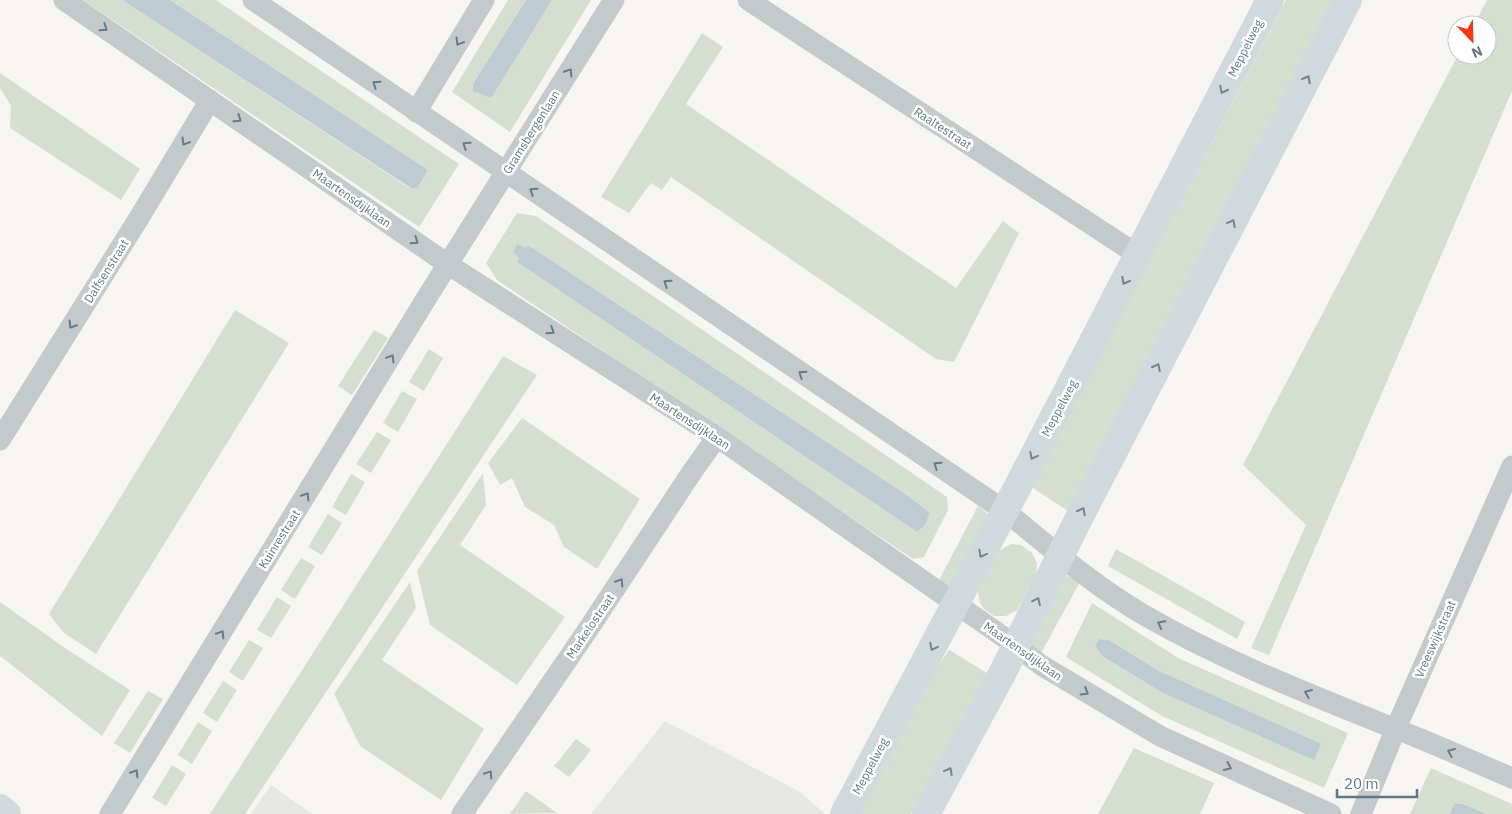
<svg xmlns="http://www.w3.org/2000/svg" width="1512" height="814" font-family="'IBM Plex Sans',sans-serif">
	<style>
		.built { fill: #e6e7e4 }
		.green { fill: #d6ded2; fill-rule: evenodd }
		.water { fill: #becbd0 }
		.lines { fill: none; stroke-linecap: round; stroke-linejoin: round }
		.minor { stroke: #c4c9cb; stroke-width: 21 }
		.secondary { stroke: #d2d9dd; stroke-width: 28 }
		.oneway { stroke: #667b88 }
		.oneway2 { stroke: #728692 }
		.labels { text-anchor: middle; dominant-baseline: central; stroke-width: 5; stroke-linejoin: round; paint-order: stroke }
		.street-label { font-size: 12px; fill: #617785; stroke: #fff }
	</style>
	<rect width="100%" height="100%" fill="#f6f5f1"/>
	<!-- built -->
	<g class="built">
		<path d="M665,721l135,71 25,22h-234z"/>
		<path d="M271,785l41,29h-61z"/>
	</g>
	<!-- green -->
	<g class="green">
		<path d="M83,0h39l288,188h8l10,-18 -258,-170h46l243,164 -40,63z"/>
		<path d="M508,0h18l-53,84 17,14 62,-98h39l-81,132 -58,-40z"/>
		<path d="M1286,0h50l-260,516 -51,-33 72,-120z"/>
		<path d="M1487,0h25v91l-243,564 -18,-7 55,-123 -63,-60 215,-410h29v-30h-13z"/>
		<path d="M702,33l21,14 -37,57 270,184 47,-67 16,12 -65,129 -18,-3 -265,-182 -9,13 -11,-7 -22,30 -28,-16z"/>
		<path d="M0,73l140,96 -19,31 -111,-72 1,-22 -11,-18z"/>
		<path d="M517,213l19,3 411,281 1,13 -24,47 -11,2 -416,-279 -11,-17zM517,245l9,4 2,-4 379,250 23,18 -13,19 -400,-270 2,-4 -6,-6z"/>
		<path d="M235,310l54,33 -193,311 -32,-21 -15,-19z"/>
		<path d="M374,330l14,8 -36,57 -14,-9z"/>
		<path d="M429,349l14,9 -19,33 -15,-9z"/>
		<path d="M503,356l34,19 -292,439h-35z"/>
		<path d="M402,391l15,8 -19,33 -15,-9z"/>
		<path d="M522,418l118,81 -43,70 -33,-22 -10,-22 -29,-18 -13,-29 -12,7 -12,-22z"/>
		<path d="M377,432l14,8 -20,33 -15,-9z"/>
		<path d="M483,473l3,32 -26,40 105,72 -48,68 -87,-60 -13,-54z"/>
		<path d="M351,474l14,8 -19,33 -14,-8z"/>
		<path d="M978,506l8,6 3,6 -37,68 -5,1 -9,-5z"/>
		<path d="M328,514l14,9 -20,32 -14,-8z"/>
		<path d="M1011,544l10,1 11,8 5,10 -1,12 -19,35 -11,6h-12l-10,-7 -4,-7 -3,-12 20,-38z"/>
		<path d="M1116,549l129,73 -8,17 -129,-73z"/>
		<path d="M301,558l14,8 -20,33 -14,-9z"/>
		<path d="M1065,575l15,7 -40,73 -11,-6z"/>
		<path d="M410,582l6,26 -34,52 102,69 -43,71 -81,-54 -26,-52z"/>
		<path d="M277,597l14,9 -20,32 -14,-8z"/>
		<path d="M0,602l65,46 65,42 -28,46 -102,-80z"/>
		<path d="M1092,603l88,56 168,74 -24,55 -162,-72 -96,-59zM1099,639l10,1 50,31 156,88 -152,-66 -61,-37 -7,-10z"/>
		<path d="M249,640l14,8 -20,33 -14,-9z"/>
		<path d="M949,650l38,23 -76,141h-52l69,-133z"/>
		<path d="M223,681l14,9 -20,32 -14,-9z"/>
		<path d="M148,691l15,8 -33,54 -16,-10z"/>
		<path d="M198,722l14,9 -20,33 -14,-9z"/>
		<path d="M576,739l15,11 -22,27 -15,-11z"/>
		<path d="M1134,748l80,35 -14,31h-102z"/>
		<path d="M172,765l14,9 -20,32 -14,-8z"/>
		<path d="M1431,768l81,36v10h-25l-24,-10 -8,-1 -4,6 -1,5h-40z"/>
		<path d="M526,791l31,22 -47,1z"/>
	</g>
	<!-- water -->
	<g class="water">
		<path d="M122,0h48l258,170 -10,18h-7z"/>
		<path d="M526,0h26l-61,98 -18,-7v-7z"/>
		<path d="M517,244l9,4 2,-3 379,250 23,18 -6,13 -7,6 -400,-270 2,-4 -6,-6z"/>
		<path d="M1099,639l10,1 50,31 156,70 6,3 -7,16 -151,-67 -61,-37 -7,-10z"/>
		<path d="M1455,803l8,1 24,10h-37l1,-5z"/>
	</g>
	<g class="lines">
		<!-- minor -->
		<g class="minor">
			<path d="M64,0l385,265 268,172 298,208 26,20 119,71 171,78"/>
			<path d="M253,0l752,511c45,36 89,75 139,104 80,46 165,79 249,113 40,15 79,33 119,50"/>
			<path d="M748,0l390,255"/>
			<path d="M416,112l68,-112"/>
			<path d="M0,440l139,-222 71,-118"/>
			<path d="M110,814l319,-520 185,-294"/>
			<path d="M462,814l125,-183 105,-159 25,-35"/>
			<path d="M1361,814l35,-86 116,-262"/>
		</g>
		<!-- secondary -->
		<g class="secondary">
			<path d="M0,808l7,6"/>
			<path d="M844,814l174,-328 252,-486"/>
			<path d="M926,814l77,-142 73,-148 272,-524"/>
		</g>
	</g>
	<!-- one-way arrows -->
	<defs><path id="oneway-chevron" d="M-2-3.5L2.5 0L-2 3.5" fill="none" stroke-width="1.6" stroke-linecap="round" stroke-linejoin="round" transform="scale(1.25)"/></defs>
	<g class="oneway">
		<use href="#oneway-chevron" transform="translate(104 28) rotate(34)"/>
		<use href="#oneway-chevron" transform="translate(459 42) rotate(121)"/>
		<use href="#oneway-chevron" transform="translate(569 72) rotate(-58)"/>
		<use href="#oneway-chevron" transform="translate(376 84) rotate(-146)"/>
		<use href="#oneway-chevron" transform="translate(238 119) rotate(35)"/>
		<use href="#oneway-chevron" transform="translate(185 142) rotate(121)"/>
		<use href="#oneway-chevron" transform="translate(466 145) rotate(-146)"/>
		<use href="#oneway-chevron" transform="translate(533 191) rotate(-146)"/>
		<use href="#oneway-chevron" transform="translate(415 241) rotate(35)"/>
		<use href="#oneway-chevron" transform="translate(667 283) rotate(-146)"/>
		<use href="#oneway-chevron" transform="translate(72 325) rotate(122)"/>
		<use href="#oneway-chevron" transform="translate(551 331) rotate(33)"/>
		<use href="#oneway-chevron" transform="translate(391 358) rotate(-59)"/>
		<use href="#oneway-chevron" transform="translate(802 374) rotate(-146)"/>
		<use href="#oneway-chevron" transform="translate(937 465) rotate(-146)"/>
		<use href="#oneway-chevron" transform="translate(306 496) rotate(-58)"/>
		<use href="#oneway-chevron" transform="translate(620 582) rotate(-57)"/>
		<use href="#oneway-chevron" transform="translate(1161 624) rotate(-152)"/>
		<use href="#oneway-chevron" transform="translate(221 634) rotate(-58)"/>
		<use href="#oneway-chevron" transform="translate(1085 692) rotate(32)"/>
		<use href="#oneway-chevron" transform="translate(1308 693) rotate(-157)"/>
		<use href="#oneway-chevron" transform="translate(1451 752) rotate(-157)"/>
		<use href="#oneway-chevron" transform="translate(1228 767) rotate(24)"/>
		<use href="#oneway-chevron" transform="translate(135 773) rotate(-58)"/>
		<use href="#oneway-chevron" transform="translate(489 774) rotate(-56)"/>
	</g>
	<g class="oneway2">
		<use href="#oneway-chevron" transform="translate(1307 79) rotate(-62)"/>
		<use href="#oneway-chevron" transform="translate(1223 90) rotate(117)"/>
		<use href="#oneway-chevron" transform="translate(1232 223) rotate(-62)"/>
		<use href="#oneway-chevron" transform="translate(1125 281) rotate(118)"/>
		<use href="#oneway-chevron" transform="translate(1157 367) rotate(-63)"/>
		<use href="#oneway-chevron" transform="translate(1033 456) rotate(118)"/>
		<use href="#oneway-chevron" transform="translate(1082 511) rotate(-63)"/>
		<use href="#oneway-chevron" transform="translate(982 554) rotate(118)"/>
		<use href="#oneway-chevron" transform="translate(1037 601) rotate(-64)"/>
		<use href="#oneway-chevron" transform="translate(933 647) rotate(118)"/>
		<use href="#oneway-chevron" transform="translate(949 771) rotate(-62)"/>
	</g>
	<g class="labels">
		<!-- street labels -->
		<g class="street-label">
			<text transform="translate(1245 48) rotate(-63)">Meppelweg</text>
			<text transform="translate(943 128) rotate(33)">Raaltestraat</text>
			<text transform="translate(531 132) rotate(-58)">Gramsbergenlaan</text>
			<text transform="translate(352 198) rotate(35)">Maartensdijklaan</text>
			<text transform="translate(106 271) rotate(-58)">Dalfsenstraat</text>
			<text transform="translate(1059 408) rotate(-62)">Meppelweg</text>
			<text transform="translate(690 421) rotate(33)">Maartensdijklaan</text>
			<text transform="translate(279 539) rotate(-58)">Kuinrestraat</text>
			<text transform="translate(590 626) rotate(-56)">Markelostraat</text>
			<text transform="translate(1435 639) rotate(-66)">Vreeswijkstraat</text>
			<text transform="translate(1023 651) rotate(35)">Maartensdijklaan</text>
			<text transform="translate(870 766) rotate(-62)">Meppelweg</text>
		</g>
	</g>
	<!-- north arrow -->
	<g transform="translate(1472 40) rotate(157)"><circle r="24" fill="#ffffff" stroke="#c0c9ce"/>
	<path d="M0-4L9 19L0 12L-9 19Z" fill="#f53812"/>
	<text y="-8" font-size="14" font-weight="bold" text-anchor="middle" fill="#617785">N</text>
	</g>
	<!-- scale -->
	<path d="M1337 789v8h80v-8" fill="none" stroke="#617785" stroke-width="2.5"/>
	<text x="1344" y="789" font-size="15" fill="#617785" stroke="#ffffff" stroke-width="4" paint-order="stroke">20 m</text>
</svg>
